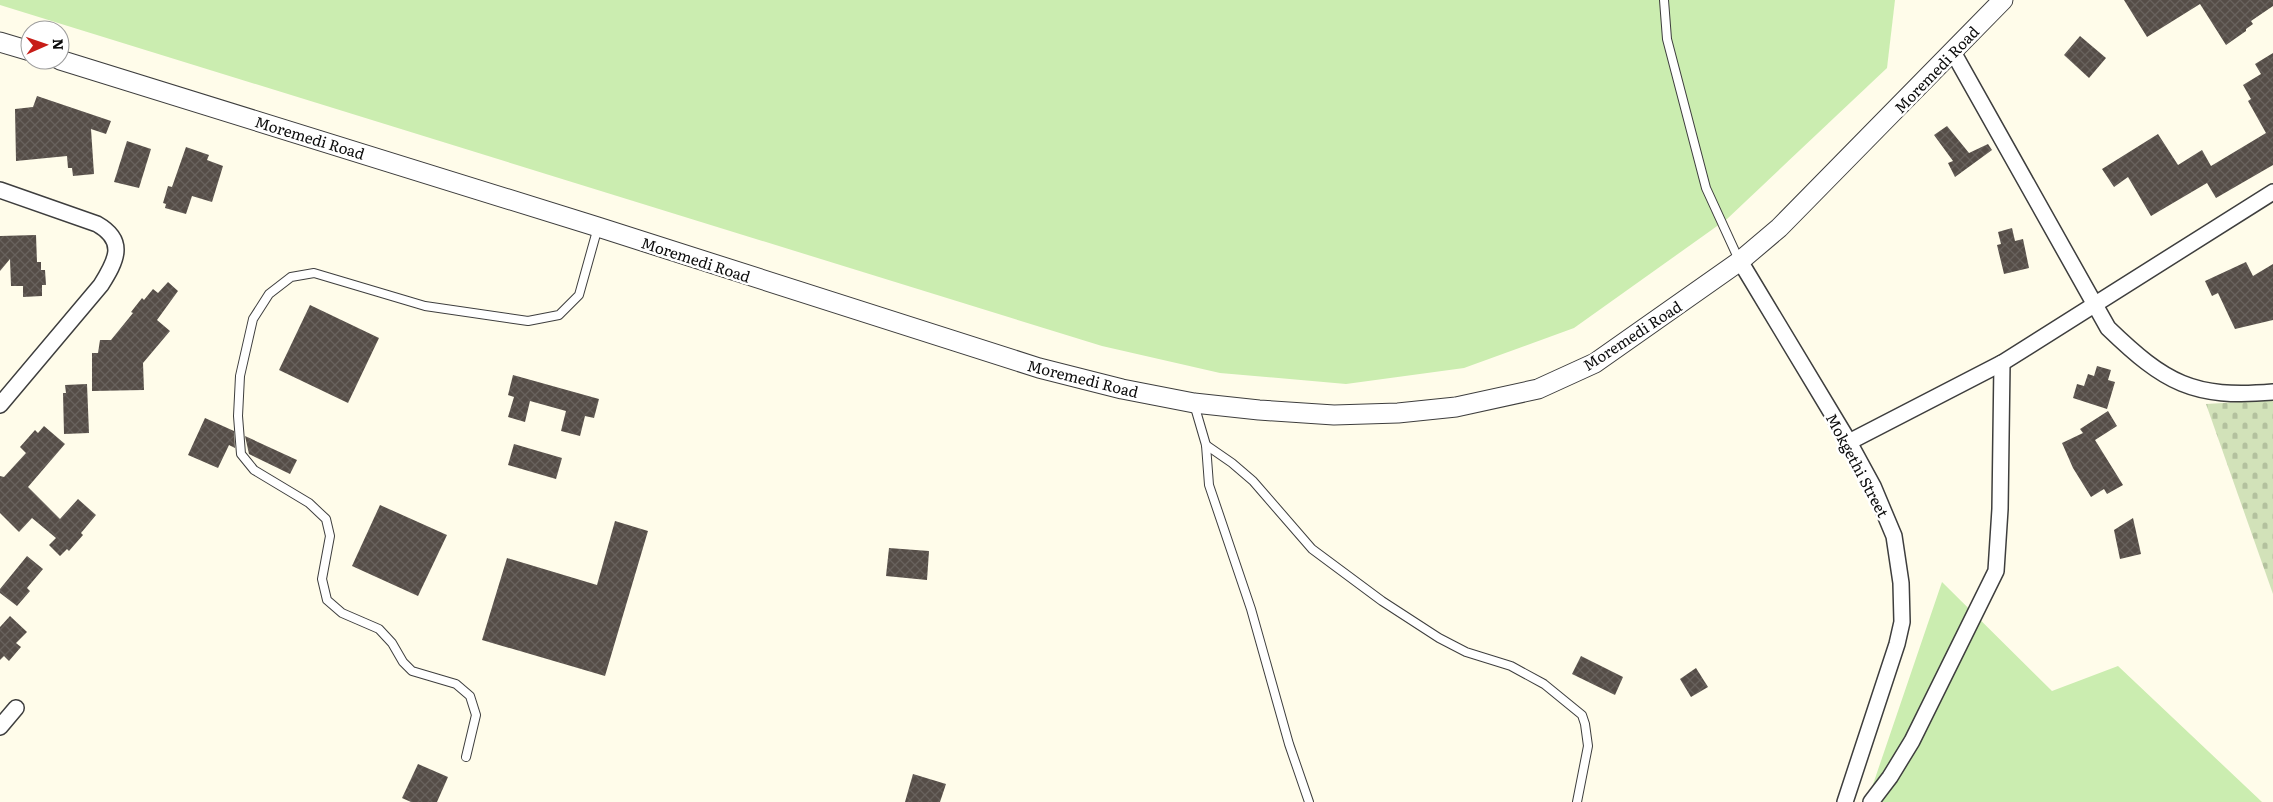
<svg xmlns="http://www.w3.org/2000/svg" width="2273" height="802" font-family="Literata,serif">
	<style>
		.grass { fill: #cbedb0 }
		.cemetery { fill: url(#cemetery-stones) }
		.building { fill: url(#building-cross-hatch) }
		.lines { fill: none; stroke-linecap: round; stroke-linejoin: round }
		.service-casing { stroke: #3e3e3e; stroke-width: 10 }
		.minor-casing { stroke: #3e3e3e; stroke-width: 18 }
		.tertiary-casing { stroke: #3e3e3e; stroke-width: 21 }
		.service { stroke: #fff; stroke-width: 8 }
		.minor { stroke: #fff; stroke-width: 15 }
		.tertiary { stroke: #fff; stroke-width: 19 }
		.labels { text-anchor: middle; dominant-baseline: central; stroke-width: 5; stroke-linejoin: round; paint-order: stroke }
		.street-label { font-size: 15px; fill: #0b0b0b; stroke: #fff }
	</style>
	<defs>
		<pattern id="cemetery-stones" width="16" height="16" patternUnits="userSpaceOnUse" patternTransform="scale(1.25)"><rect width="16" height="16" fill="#d2e2b9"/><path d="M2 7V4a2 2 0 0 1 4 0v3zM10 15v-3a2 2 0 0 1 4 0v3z" fill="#b3c19e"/></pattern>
		<pattern id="building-cross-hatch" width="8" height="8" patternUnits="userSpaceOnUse" patternTransform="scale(1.25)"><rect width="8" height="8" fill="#554d47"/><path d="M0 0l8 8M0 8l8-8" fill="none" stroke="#68625d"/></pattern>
	</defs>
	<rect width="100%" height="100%" fill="#fffcea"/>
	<!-- grass -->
	<g class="grass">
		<path d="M0,0h1895l-8,68 -160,151 -153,109 -110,40 -118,16 -126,-11 -118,-27 -1102,-341z"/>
		<path d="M1942,582l110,109 66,-25 144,136h-395z"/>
	</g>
	<!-- cemetery -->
	<path class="cemetery" d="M2273,400v194l-67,-190z"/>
	<!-- building -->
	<g class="building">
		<path d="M2124,0h149v6l-22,15 2,3 -7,5v2l-20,14 -26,-41 -53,33z"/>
		<path d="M2080,36l26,22 -17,20 -25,-23z"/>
		<path d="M2273,53v112l-57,33 -9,-15 -56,33 -23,-39 -14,10 -12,-18 56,-35 20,31 24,-15 9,16 55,-33 -18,-32 3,-2 -8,-14 18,-11 -6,-10z"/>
		<path d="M37,96l74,25 -5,13 -15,-5 3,45 -21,2 -1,-8h-4l-1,-12 -51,5 -1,-52 18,-2z"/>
		<path d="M1947,126l22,27 19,-9 4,6 -37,27 -7,-14 5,-2 -19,-26z"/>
		<path d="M127,141l24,8 -12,39 -25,-6z"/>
		<path d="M186,147l23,8 -2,5 16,6 -11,36 -20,-6 -6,18 -21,-6 1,-4 -3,-1 5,-17 4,1z"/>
		<path d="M2012,228l3,13 8,-2 6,29 -25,6 -7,-29 4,-1 -3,-12z"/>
		<path d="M36,235l1,27h4v8h4l1,15h-4v11l-19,1v-11h-12l-1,-27 -10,12v-35z"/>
		<path d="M2246,262l7,14 20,-12v56l-38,9 -17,-36 -6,3 -7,-15z"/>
		<path d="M168,282l10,9 -21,29 13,11 -27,32 1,27 -52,1v-38h6l2,-13h11l22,-27 -2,-1 11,-14 2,2 9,-11 5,4z"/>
		<path d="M310,305l69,33 -31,65 -69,-33z"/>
		<path d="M2097,366l14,4 -3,10 7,2 -8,27 -34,-11 4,-14 7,2 4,-12 6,2z"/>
		<path d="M513,375l86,24 -5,19 -9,-2 -5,20 -19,-5 5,-20 -36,-10 -5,21 -17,-5 6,-20 -6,-2z"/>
		<path d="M87,384l2,49 -25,1 -1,-41h3l-1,-8z"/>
		<path d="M2108,411l9,15 -22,14 28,45 -16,9 -3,-5 -13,8 -18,-29 -11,-25 21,-10 -3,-4z"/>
		<path d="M205,418l29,13 1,17 -6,-3 -11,23 -30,-13z"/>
		<path d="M44,426l21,18 -37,43 32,32 18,-20 18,16 -15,18 2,2 -14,16 -2,-2 -7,7 -11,-11 7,-7 -24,-20 -13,14 -19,-19v-37l4,1 22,-24 -6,-6 15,-17 3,3z"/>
		<path d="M245,436l52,24 -7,14 -41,-20z"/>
		<path d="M514,444l48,14 -6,21 -48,-14z"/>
		<path d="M380,505l67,30 -29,61 -66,-30z"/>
		<path d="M2133,518l8,36 -21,5 -6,-29z"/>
		<path d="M615,521l33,10 -43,145 -123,-36 25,-82 90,27z"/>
		<path d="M889,548l40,3 -2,29 -41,-4z"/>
		<path d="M27,556l16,13 -16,19 3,3 -13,15 -17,-13v-4z"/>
		<path d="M10,616l17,16 -11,11 5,4 -12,14 -5,-5 -4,4v-33z"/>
		<path d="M1581,656l42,21 -8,18 -43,-21z"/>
		<path d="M1696,668l12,19 -17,10 -11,-18z"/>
		<path d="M418,764l30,13 -11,25h-26l-9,-4z"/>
		<path d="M913,774l33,10 -6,18h-35z"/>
	</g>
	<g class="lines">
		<!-- service casing -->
		<g class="service-casing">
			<g id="service">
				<path d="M1664,0l3,39 39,149 33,72"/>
				<path d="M1194,404l12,41 3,40 42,124 38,135 20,58"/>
				<path d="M1206,445l26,18 21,18 59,68 70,52 57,37 27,14 45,14 33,18 38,31 3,9 3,22 -11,56"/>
				<path d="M466,757l10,-42 -6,-19 -14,-12 -44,-13 -9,-9 -11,-19 -13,-14 -37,-16 -15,-13 -5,-21 8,-43 -4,-17 -17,-16 -55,-33 -13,-16 -3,-38 2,-40 13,-57 16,-25 22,-17 23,-4 111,33 103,15 31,-6 20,-20 19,-68"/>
			</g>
		</g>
		<!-- minor casing -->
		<g class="minor-casing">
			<g id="minor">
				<path d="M1953,52l155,276c57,55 85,71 165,64"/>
				<path d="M0,190l97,34c30,17 19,37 4,61l-101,120"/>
				<path d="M1740,261l109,181 24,44 21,50 7,47 1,39 -5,22 -52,158"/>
				<path d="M1849,442l153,-79 271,-171"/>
				<path d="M0,727l16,-19"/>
				<path d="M1871,802l19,-25 22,-36 84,-170 4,-62 2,-146"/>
			</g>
		</g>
		<!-- tertiary casing -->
		<g class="tertiary-casing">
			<g id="tertiary">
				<path d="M0,42l30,9"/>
				<path d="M60,60l538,167 441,141 83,21 72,14 65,7 75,5 64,-2 58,-6 82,-18 57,-26 145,-102 39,-33 224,-228"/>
			</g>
		</g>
		<!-- service -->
		<use href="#service" class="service"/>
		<!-- minor -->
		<use href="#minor" class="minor"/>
		<!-- tertiary -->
		<use href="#tertiary" class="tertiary"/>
	</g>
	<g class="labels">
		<!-- street labels -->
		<g class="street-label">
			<text transform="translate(1936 69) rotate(-46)">Moremedi Road</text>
			<text transform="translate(310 137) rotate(17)">Moremedi Road</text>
			<text transform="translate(696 259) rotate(18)">Moremedi Road</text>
			<text transform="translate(1632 335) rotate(-33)">Moremedi Road</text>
			<text transform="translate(1083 378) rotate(14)">Moremedi Road</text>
			<text transform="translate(1858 465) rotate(62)">Mokgethi Street</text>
		</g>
	</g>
	<!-- north arrow -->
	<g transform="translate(45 45) rotate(88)"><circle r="24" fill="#ffffff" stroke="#9d9d9d"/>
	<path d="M0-4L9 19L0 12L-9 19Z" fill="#c71d18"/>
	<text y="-8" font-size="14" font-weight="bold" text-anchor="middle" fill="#0b0b0b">N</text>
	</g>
</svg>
